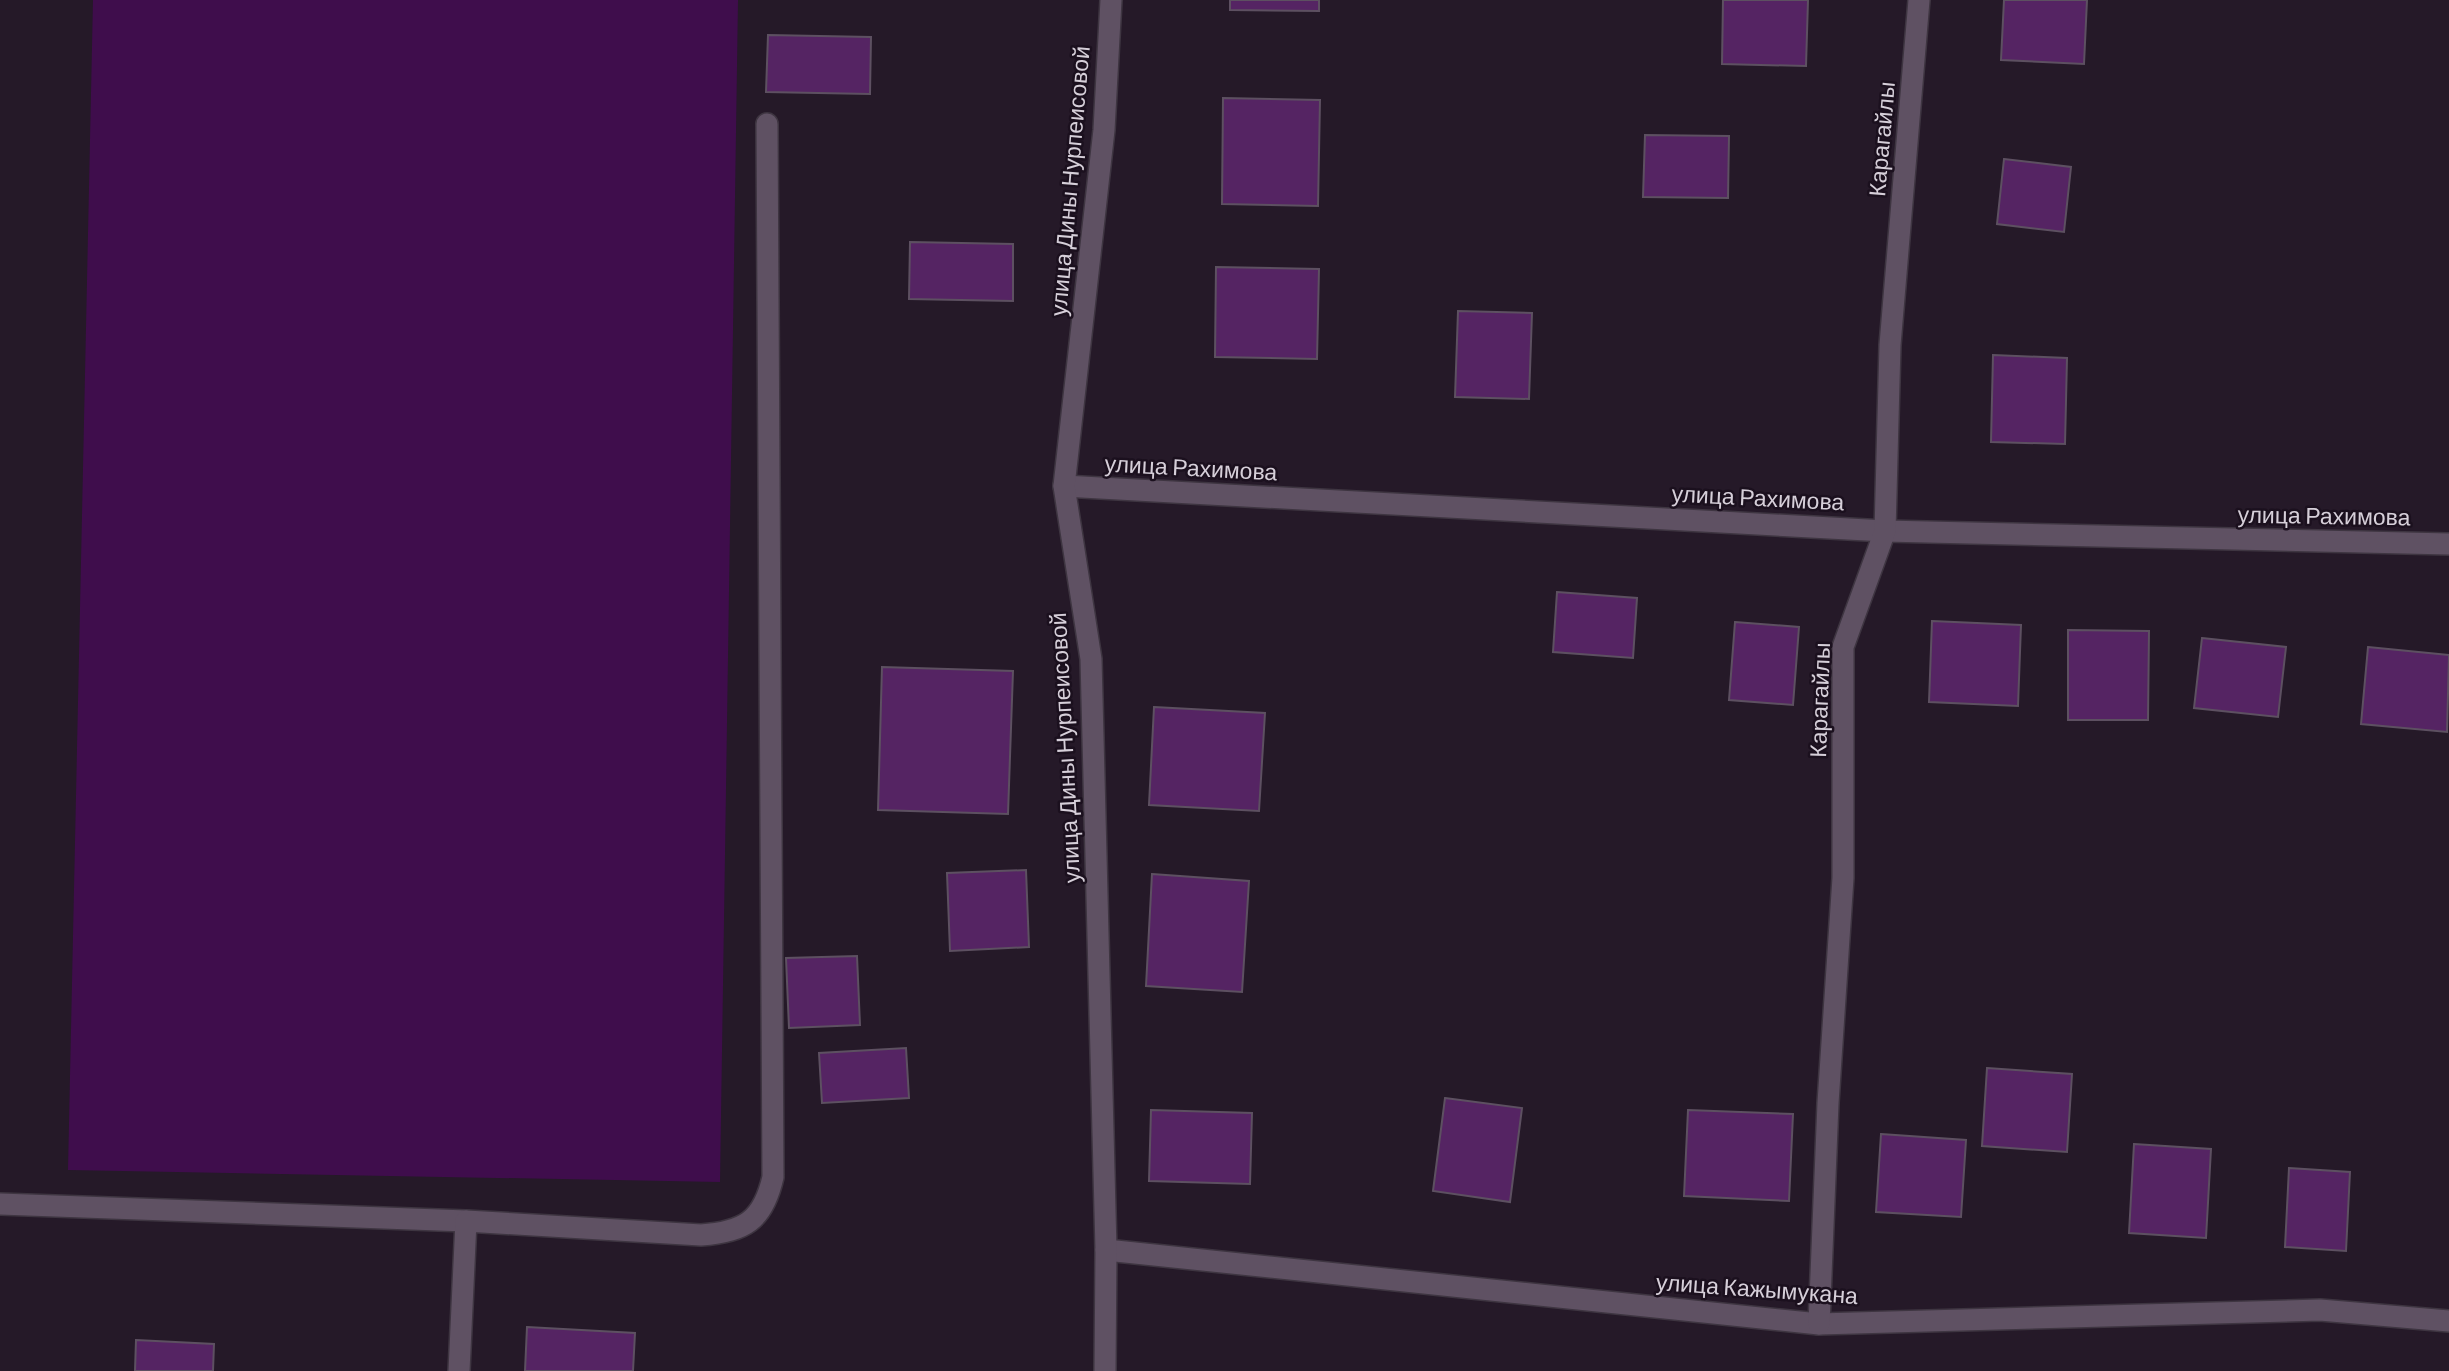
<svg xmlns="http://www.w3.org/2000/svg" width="2449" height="1371" font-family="Barlow,sans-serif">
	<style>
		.green { fill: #3f0d4c }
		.building { fill: #552463; stroke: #5d5061; stroke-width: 2 }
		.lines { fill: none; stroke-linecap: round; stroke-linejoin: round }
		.service-casing { stroke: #3e3541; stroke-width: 24 }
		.minor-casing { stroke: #3e3541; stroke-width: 24 }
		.service { stroke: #5f5163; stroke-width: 21 }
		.minor { stroke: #5f5163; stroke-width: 21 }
		.labels { text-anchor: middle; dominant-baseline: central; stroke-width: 5; stroke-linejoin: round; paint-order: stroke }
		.street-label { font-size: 23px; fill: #d6cfd9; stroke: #1b101e }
	</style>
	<rect width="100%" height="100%" fill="#251928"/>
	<!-- green -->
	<path class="green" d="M93,0h645l-18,1182 -652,-12z"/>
	<!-- building -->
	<g class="building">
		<path d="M1230,0h89v11l-89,-1z"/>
		<path d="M1723,0h85l-2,66 -84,-2z"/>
		<path d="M2004,0h83l-3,64 -83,-4z"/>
		<path d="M768,35l103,2 -1,57 -104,-2z"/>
		<path d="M1223,98l97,2 -2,106 -96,-2z"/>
		<path d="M1645,135l84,1 -1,62 -85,-1z"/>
		<path d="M2004,159l67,8 -7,65 -67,-8z"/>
		<path d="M910,242l103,2v57l-104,-2z"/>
		<path d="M1216,267l103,2 -2,90 -102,-2z"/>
		<path d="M1458,311l74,2 -3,86 -74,-2z"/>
		<path d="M1993,355l74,3 -2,86 -74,-2z"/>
		<path d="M1557,592l80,6 -4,60 -80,-6z"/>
		<path d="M1932,621l89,4 -3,81 -89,-4z"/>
		<path d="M1735,622l64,5 -6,78 -64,-5z"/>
		<path d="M2068,630l81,1 -1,89h-80z"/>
		<path d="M2202,638l84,9 -8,70 -84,-9z"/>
		<path d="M2368,647l81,8 -2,77 -86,-8z"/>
		<path d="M882,667l131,4 -5,143 -130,-4z"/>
		<path d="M1154,707l111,6 -6,98 -110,-6z"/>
		<path d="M1026,870l3,77 -79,4 -3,-78z"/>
		<path d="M1152,874l97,7 -7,111 -96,-6z"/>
		<path d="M857,956l3,69 -71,3 -3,-70z"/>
		<path d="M906,1048l3,50 -87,5 -3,-50z"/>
		<path d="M1987,1068l85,6 -5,78 -85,-6z"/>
		<path d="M1445,1098l77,10 -12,94 -77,-11z"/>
		<path d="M1151,1110l101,3 -2,71 -101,-3z"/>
		<path d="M1688,1110l105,4 -4,87 -105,-5z"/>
		<path d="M1881,1134l85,6 -5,77 -85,-5z"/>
		<path d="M2134,1144l77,5 -5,89 -77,-5z"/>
		<path d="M2289,1168l61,4 -4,79 -61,-4z"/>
		<path d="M527,1327l108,6 -2,38h-108z"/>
		<path d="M136,1340l78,4 -1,27h-78z"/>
	</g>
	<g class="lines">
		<!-- service casing -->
		<g class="service-casing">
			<g id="service">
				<path d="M0,1204l466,17"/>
				<path d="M459,1371l7,-150 235,14c43,-3 62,-14 72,-58l-6,-1053"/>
			</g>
		</g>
		<!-- minor casing -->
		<g class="minor-casing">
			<g id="minor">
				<path d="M1064,486l821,45 564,13"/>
				<path d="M1106,1250l713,74 501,-14 129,11"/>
				<path d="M1819,1324l9,-221 15,-225v-231l42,-116 5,-186 29,-345"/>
				<path d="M1105,1371l1,-121 -15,-591 -27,-173 40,-356 7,-130"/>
			</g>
		</g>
		<!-- service -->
		<use href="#service" class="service"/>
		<!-- minor -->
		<use href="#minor" class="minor"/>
	</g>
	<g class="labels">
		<!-- street labels -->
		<g class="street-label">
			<text transform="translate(1881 139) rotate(-85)">Карагайлы</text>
			<text transform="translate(1069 181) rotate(-85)">улица Дины Нурпеисовой</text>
			<text transform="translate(1191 467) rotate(3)">улица Рахимова</text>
			<text transform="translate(1758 497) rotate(3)">улица Рахимова</text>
			<text transform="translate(2324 515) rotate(1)">улица Рахимова</text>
			<text transform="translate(1819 700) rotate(-88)">Карагайлы</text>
			<text transform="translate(1064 748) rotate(-93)">улица Дины Нурпеисовой</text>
			<text transform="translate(1757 1288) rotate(4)">улица Кажымукана</text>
		</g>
	</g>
</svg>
